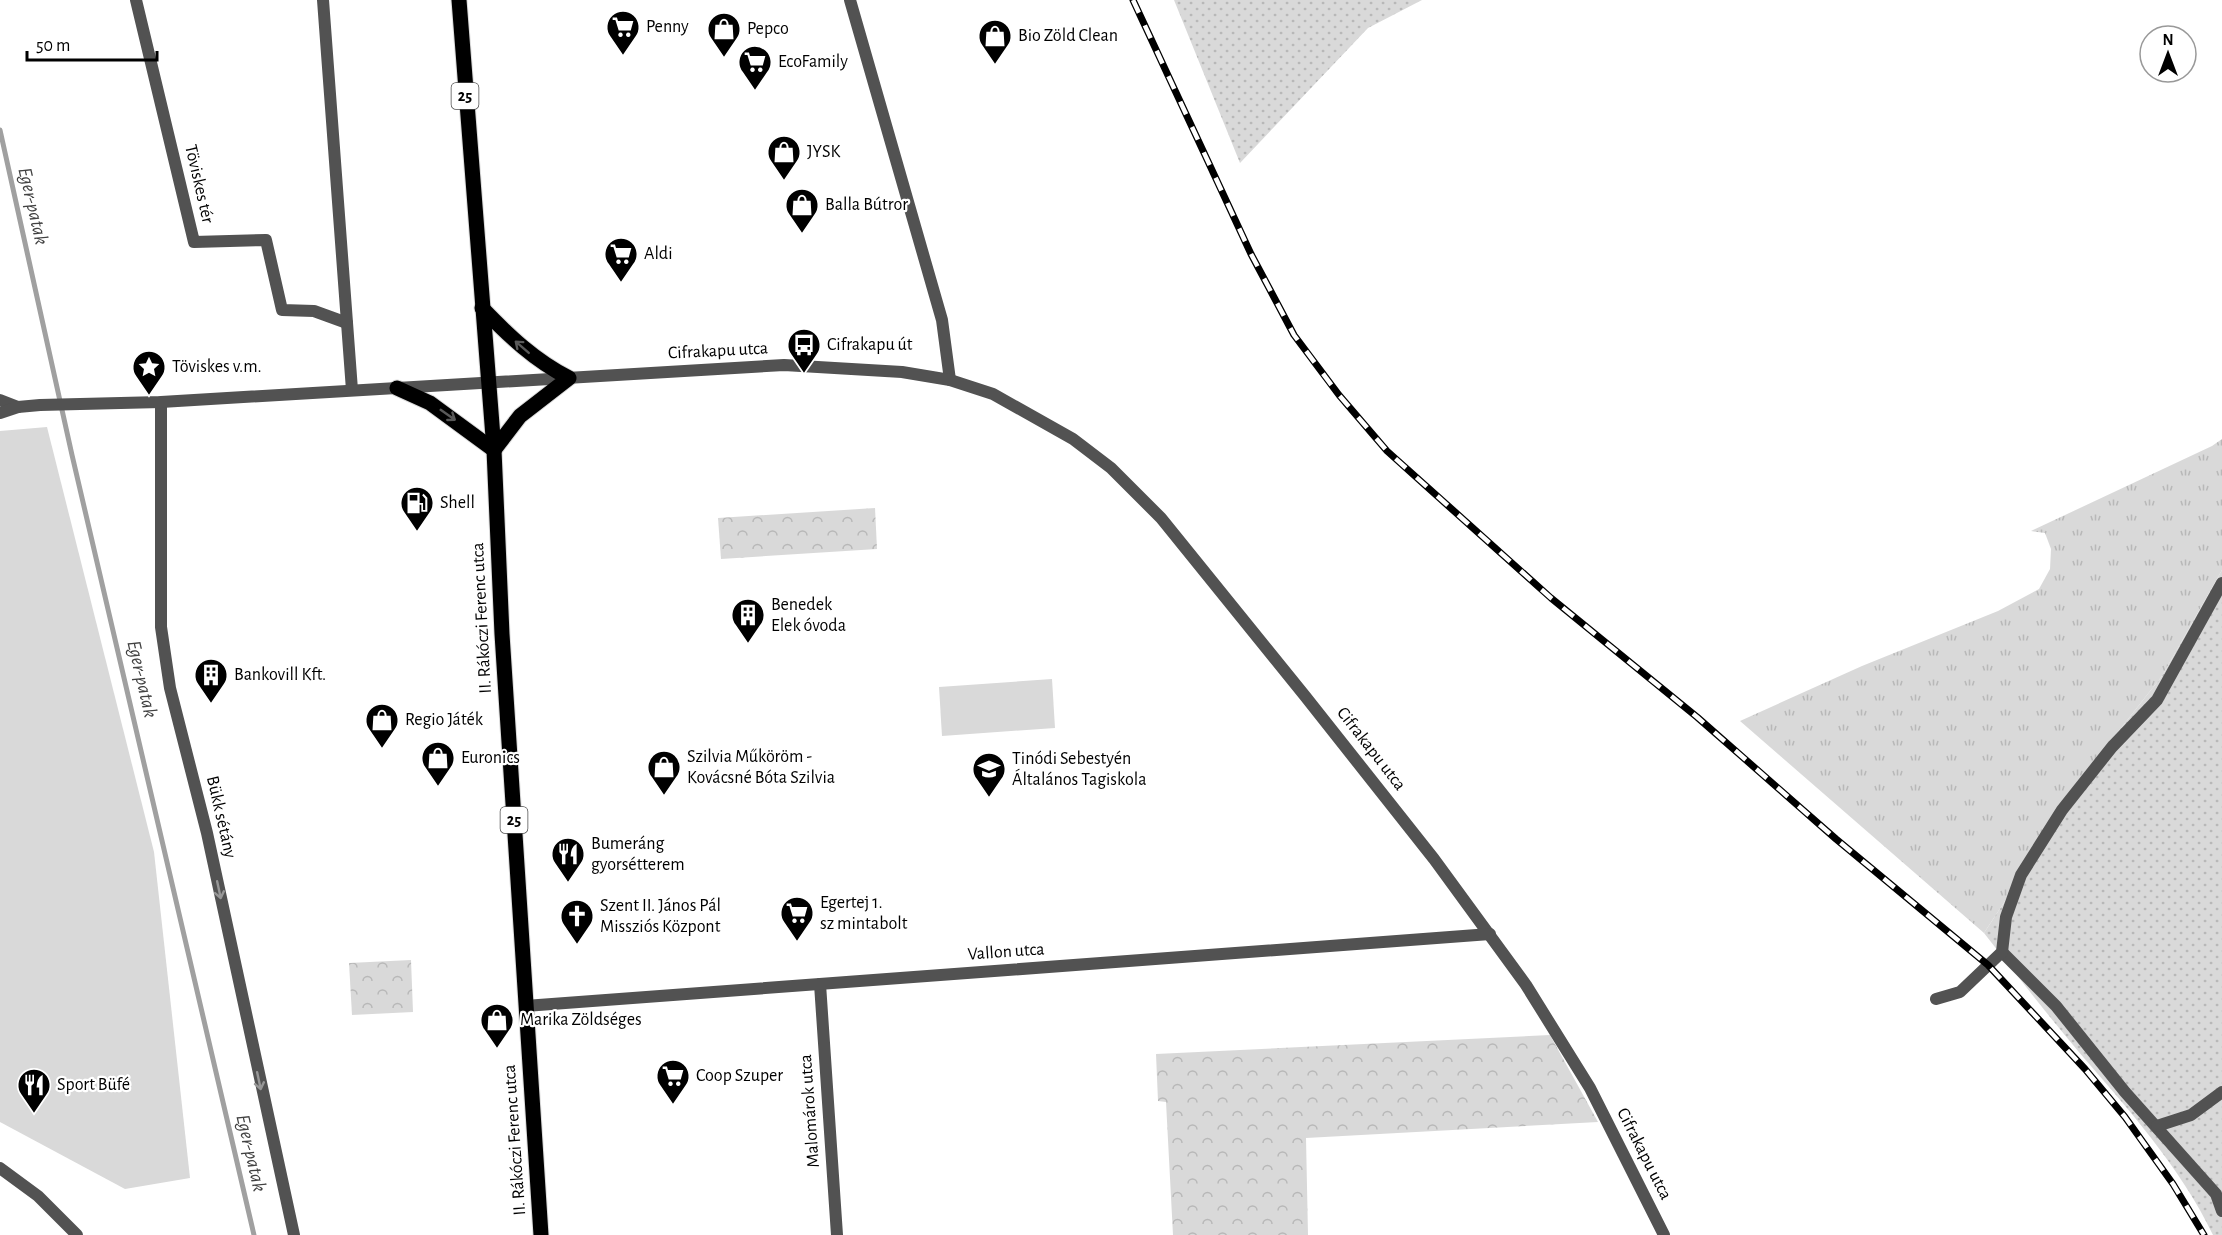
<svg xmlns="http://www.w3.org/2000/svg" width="2222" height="1235" font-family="'Alegreya Sans',sans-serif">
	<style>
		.grass { fill: url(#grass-tufts) }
		.forest { fill: url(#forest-crowns) }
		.garden { fill: url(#garden-dots) }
		.pitch { fill: #d9d9d9 }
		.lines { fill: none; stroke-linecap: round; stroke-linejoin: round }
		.stream { stroke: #a0a0a0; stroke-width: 5 }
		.primary-casing { stroke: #dbdbdb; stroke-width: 17 }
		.street { stroke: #525252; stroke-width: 12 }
		.primary { stroke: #000; stroke-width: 15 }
		.rail-casing { stroke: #000; stroke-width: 7 }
		.rail { stroke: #fff; stroke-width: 4.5; stroke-dasharray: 14; stroke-linecap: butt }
		.oneway { stroke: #595959 }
		.oneway2 { stroke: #979797 }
		.labels { text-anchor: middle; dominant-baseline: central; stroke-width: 4.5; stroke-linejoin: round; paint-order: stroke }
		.shield { fill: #fff; stroke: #4c4c4c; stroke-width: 1.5 }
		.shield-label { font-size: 16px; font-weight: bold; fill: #000 }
		.poi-label { font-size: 18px; fill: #000; stroke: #fff; text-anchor: start }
		.street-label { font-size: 18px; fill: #000; stroke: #fff }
		.water-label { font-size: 20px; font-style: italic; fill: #414141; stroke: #fff }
	</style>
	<defs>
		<pattern id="grass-tufts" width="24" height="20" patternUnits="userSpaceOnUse" patternTransform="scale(1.5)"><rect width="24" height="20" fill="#d9d9d9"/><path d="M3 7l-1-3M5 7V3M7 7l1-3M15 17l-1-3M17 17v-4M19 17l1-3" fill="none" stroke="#b8b8b8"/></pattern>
		<pattern id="forest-crowns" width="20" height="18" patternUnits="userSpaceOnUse" patternTransform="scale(1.5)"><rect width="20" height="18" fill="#d9d9d9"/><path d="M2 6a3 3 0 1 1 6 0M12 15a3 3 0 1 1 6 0" fill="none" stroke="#b8b8b8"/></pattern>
		<pattern id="garden-dots" width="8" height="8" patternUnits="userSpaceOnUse" patternTransform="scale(1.5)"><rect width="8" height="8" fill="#d9d9d9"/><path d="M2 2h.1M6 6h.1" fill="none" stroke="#b8b8b8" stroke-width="1.8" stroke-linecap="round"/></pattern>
	</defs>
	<rect width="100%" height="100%" fill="#fff"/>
	<!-- grass -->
	<path class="grass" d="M2222,439v131l-60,106 -56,71 -122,186 -244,-212 122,-55 136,-55 41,-22 11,-20 1,-20 -6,-16 -14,-2 181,-85z"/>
	<!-- forest -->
	<g class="forest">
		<path d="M875,508l2,41 -156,10 -3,-41z"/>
		<path d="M411,960l2,52 -61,3 -3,-52z"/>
		<path d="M1550,1035l48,87 -292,16 2,97h-135l-7,-133 -8,-1 -2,-47z"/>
	</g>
	<!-- garden -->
	<g class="garden">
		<path d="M1174,0h248l-54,28 -128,135z"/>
		<path d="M2222,570v665h-9c-33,-69 -86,-127 -135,-184 -32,-38 -63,-78 -94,-118l122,-186 56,-71z"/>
	</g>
	<!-- pitch -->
	<g class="pitch">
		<path d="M47,427l107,425 36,326 -65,11 -125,-67v-691z"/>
		<path d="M1052,679l3,49 -113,8 -3,-49z"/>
	</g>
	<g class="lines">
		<!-- stream -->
		<path class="stream" d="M0,130l72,325 182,780"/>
		<!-- primary casing -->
		<g class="primary-casing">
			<g id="primary">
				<path d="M459,0l35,450 8,184 39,601"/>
				<path d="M482,308c27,28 52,52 87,70l-49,38 -26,34"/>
				<path d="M397,388l33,15 64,47"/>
			</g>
		</g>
		<!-- street -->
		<g class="street">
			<path d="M136,0l58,242 72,-2 16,70 32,1 33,12"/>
			<path d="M323,0l29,390"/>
			<path d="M850,0l92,320 8,60"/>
			<path d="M0,400l18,7"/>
			<path d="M161,402v225l9,61 37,145 87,402"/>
			<path d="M0,413l18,-6 22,-2 121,-3 623,-37 118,7 48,8 43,14 80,45 38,29 50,50 144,178 129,163 92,126 64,103 74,147"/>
			<path d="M2002,952l54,54 69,86 91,102 6,17"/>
			<path d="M820,984l17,251"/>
			<path d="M1936,999l24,-7 42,-40 4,-35 15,-42 41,-65 50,-63 45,-47 65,-117"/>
			<path d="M525,1006l965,-72"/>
			<path d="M2157,1126l34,-11 31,-23"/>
			<path d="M0,1168l38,28 39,39"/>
		</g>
		<!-- primary -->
		<use href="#primary" class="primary"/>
		<!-- rail casing -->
		<g class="rail-casing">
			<path id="rail" d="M1133,0l118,254 43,81 45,60 48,56 164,147 146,119 139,122 152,126 97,104 40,48 48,67 31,51"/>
		</g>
		<!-- rail -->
		<use href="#rail" class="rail"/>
	</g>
	<!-- one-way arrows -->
	<defs><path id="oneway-shaft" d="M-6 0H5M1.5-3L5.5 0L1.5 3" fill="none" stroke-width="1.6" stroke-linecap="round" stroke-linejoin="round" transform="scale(1.5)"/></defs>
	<g class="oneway">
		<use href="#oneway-shaft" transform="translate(522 347) rotate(-139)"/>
		<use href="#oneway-shaft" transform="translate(448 415) rotate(35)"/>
	</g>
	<g class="oneway2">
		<use href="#oneway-shaft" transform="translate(219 890) rotate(78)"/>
		<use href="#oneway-shaft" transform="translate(259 1081) rotate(78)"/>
	</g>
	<!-- icons -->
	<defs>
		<g id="supermarket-pin" transform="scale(1.725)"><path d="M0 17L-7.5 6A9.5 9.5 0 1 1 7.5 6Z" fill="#000" stroke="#fff"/><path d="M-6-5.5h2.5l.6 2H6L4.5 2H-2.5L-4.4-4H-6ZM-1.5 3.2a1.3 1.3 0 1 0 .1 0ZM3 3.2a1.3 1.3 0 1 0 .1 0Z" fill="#fff"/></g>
		<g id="shop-pin" transform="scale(1.725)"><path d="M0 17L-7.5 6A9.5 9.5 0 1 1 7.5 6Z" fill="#000" stroke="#fff"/><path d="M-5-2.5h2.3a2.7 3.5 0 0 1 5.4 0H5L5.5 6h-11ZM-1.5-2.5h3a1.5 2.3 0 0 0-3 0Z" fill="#fff"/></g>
		<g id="bus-pin" transform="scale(1.725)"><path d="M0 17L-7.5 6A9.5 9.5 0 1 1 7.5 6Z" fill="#000" stroke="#fff"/><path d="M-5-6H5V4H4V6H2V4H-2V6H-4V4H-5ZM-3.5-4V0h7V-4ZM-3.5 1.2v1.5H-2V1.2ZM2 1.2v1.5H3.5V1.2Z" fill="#fff"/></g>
		<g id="sight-pin" transform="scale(1.725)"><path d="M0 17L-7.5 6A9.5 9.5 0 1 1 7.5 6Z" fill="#000" stroke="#fff"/><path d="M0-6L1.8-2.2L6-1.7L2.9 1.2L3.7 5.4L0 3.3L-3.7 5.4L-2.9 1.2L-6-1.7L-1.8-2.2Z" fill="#fff"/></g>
		<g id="fuel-pin" transform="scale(1.725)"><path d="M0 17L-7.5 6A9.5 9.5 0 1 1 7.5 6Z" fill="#000" stroke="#fff"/><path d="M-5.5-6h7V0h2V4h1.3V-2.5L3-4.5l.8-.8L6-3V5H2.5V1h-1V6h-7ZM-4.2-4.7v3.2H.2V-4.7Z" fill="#fff"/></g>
		<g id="building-pin" transform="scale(1.725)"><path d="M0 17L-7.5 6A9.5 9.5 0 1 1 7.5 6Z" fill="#000" stroke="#fff"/><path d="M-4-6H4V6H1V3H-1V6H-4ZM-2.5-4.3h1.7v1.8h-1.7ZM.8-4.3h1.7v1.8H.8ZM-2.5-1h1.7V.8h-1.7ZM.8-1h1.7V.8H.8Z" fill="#fff"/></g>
		<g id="school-pin" transform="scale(1.725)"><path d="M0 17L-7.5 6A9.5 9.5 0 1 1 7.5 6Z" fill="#000" stroke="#fff"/><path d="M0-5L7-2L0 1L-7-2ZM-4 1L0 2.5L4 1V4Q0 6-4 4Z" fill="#fff"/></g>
		<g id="restaurant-pin" transform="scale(1.725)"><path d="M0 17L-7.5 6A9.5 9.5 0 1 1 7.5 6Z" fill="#000" stroke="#fff"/><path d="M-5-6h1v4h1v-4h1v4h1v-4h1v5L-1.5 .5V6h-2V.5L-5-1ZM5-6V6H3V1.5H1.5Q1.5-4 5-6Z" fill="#fff"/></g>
		<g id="church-pin" transform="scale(1.725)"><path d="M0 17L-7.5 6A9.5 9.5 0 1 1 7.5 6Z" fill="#000" stroke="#fff"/><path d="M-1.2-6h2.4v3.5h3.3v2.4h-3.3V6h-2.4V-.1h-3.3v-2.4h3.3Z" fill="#fff"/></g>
	</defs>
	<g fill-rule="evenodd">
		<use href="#supermarket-pin" x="623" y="27"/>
		<use href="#shop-pin" x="724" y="29"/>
		<use href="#shop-pin" x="995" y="36"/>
		<use href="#supermarket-pin" x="755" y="62"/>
		<use href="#shop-pin" x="784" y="152"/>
		<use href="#shop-pin" x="802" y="205"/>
		<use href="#supermarket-pin" x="621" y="254"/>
		<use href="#bus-pin" x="804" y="345"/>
		<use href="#sight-pin" x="149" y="367"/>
		<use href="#fuel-pin" x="417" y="503"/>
		<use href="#building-pin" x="748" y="615"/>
		<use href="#building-pin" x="211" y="675"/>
		<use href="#shop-pin" x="382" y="720"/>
		<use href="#shop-pin" x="438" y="758"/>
		<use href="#shop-pin" x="664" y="767"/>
		<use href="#school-pin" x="989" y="769"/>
		<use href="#restaurant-pin" x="568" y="854"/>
		<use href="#supermarket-pin" x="797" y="913"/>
		<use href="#church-pin" x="577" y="916"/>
		<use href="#shop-pin" x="497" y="1020"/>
		<use href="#supermarket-pin" x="673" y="1076"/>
		<use href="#restaurant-pin" x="34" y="1085"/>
	</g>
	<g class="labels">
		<!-- shield labels -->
		<g class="shield">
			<rect x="451.5" y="83" width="27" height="26" rx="4.5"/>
			<rect x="500.5" y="807" width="27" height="26" rx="4.5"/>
		</g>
		<g class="shield-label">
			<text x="465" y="96">25</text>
			<text x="514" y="820">25</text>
		</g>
		<!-- poi labels -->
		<g class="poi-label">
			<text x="646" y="27">Penny</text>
			<text x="747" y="29">Pepco</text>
			<text x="1018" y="36">Bio Zöld Clean</text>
			<text x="778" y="62">EcoFamily</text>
			<text x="807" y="152">JYSK</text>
			<text x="825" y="205">Balla Bútror</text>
			<text x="644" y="254">Aldi</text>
			<text x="827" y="345">Cifrakapu út</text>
			<text x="172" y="367">Töviskes v.m.</text>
			<text x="440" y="503">Shell</text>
			<text x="771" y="605">Benedek<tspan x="771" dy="21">Elek óvoda</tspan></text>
			<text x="234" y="675">Bankovill Kft.</text>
			<text x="405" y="720">Regio Játék</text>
			<text x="687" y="757">Szilvia Műköröm -<tspan x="687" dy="21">Kovácsné Bóta Szilvia</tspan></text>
			<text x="461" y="758">Euronics</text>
			<text x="1012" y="759">Tinódi Sebestyén<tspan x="1012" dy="21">Általános Tagiskola</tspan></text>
			<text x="591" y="844">Bumeráng<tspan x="591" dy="21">gyorsétterem</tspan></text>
			<text x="820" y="903">Egertej 1.<tspan x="820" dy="21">sz mintabolt</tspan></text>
			<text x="600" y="906">Szent II. János Pál<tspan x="600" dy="21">Missziós Központ</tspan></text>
			<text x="520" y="1020">Marika Zöldséges</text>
			<text x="696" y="1076">Coop Szuper</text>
			<text x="57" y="1085">Sport Büfé</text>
		</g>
		<!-- street labels -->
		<g class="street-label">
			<text transform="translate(199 184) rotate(77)">Töviskes tér</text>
			<text transform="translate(718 351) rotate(-3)">Cifrakapu utca</text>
			<text transform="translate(482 618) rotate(-93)">II. Rákóczi Ferenc utca</text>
			<text transform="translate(1371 749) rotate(52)">Cifrakapu utca</text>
			<text transform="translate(221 817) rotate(77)">Bükk sétány</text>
			<text transform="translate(1006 952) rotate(-4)">Vallon utca</text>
			<text transform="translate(810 1111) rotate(-94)">Malomárok utca</text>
			<text transform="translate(515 1140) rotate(-94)">II. Rákóczi Ferenc utca</text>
			<text transform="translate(1644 1154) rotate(63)">Cifrakapu utca</text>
		</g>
		<!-- water labels -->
		<g class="water-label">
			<text transform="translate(33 206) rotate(77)">Eger-patak</text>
			<text transform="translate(142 679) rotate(77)">Eger-patak</text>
			<text transform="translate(251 1153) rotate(77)">Eger-patak</text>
		</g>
	</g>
	<!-- north arrow -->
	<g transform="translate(2168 54)"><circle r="28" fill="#ffffff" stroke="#999999" stroke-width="1.5"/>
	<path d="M0-4.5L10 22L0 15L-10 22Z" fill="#000000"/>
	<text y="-9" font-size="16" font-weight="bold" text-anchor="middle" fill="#000000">N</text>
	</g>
	<!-- scale -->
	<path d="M27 51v9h130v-9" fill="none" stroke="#000000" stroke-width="3"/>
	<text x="36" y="51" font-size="18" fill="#000000" stroke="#ffffff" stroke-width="4.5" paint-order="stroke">50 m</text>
</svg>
